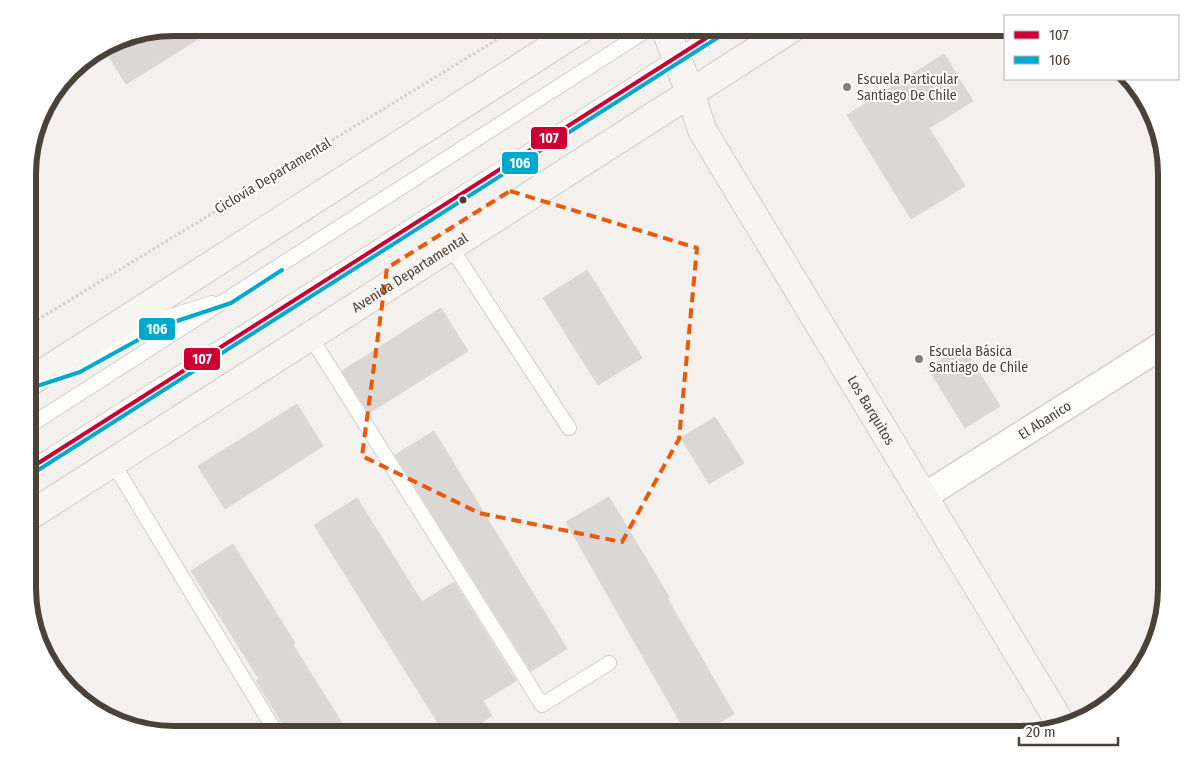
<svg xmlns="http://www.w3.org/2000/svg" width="1194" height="762" font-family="'Fira Sans Condensed',sans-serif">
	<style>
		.building { fill: #dbd7d4; stroke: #dbd7d3 }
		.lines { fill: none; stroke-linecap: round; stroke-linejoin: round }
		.lane-casing { stroke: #d1cecb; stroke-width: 16 }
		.street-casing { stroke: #d1cecb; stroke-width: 29 }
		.secondary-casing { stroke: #d4cec5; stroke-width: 30 }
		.path { stroke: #d3d0cb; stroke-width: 3; stroke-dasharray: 2.5 2.5; stroke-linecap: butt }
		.lane { stroke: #fdfdfc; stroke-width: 14 }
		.street { stroke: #fdfdfc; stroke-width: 26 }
		.secondary { stroke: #f7f5f1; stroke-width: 28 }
		.bus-1-casing { stroke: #fff; stroke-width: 8 }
		.bus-2-casing { stroke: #fff; stroke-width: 8 }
		.bus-1 { stroke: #c03; stroke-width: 4 }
		.bus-2 { stroke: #00a9ce; stroke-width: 4 }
		.marked { fill: none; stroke: #e8590c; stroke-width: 4; stroke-dasharray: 10 6; stroke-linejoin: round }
		.poi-dot { fill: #857e77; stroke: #fff; stroke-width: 2 }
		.bus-dot { fill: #4a4138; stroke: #fff; stroke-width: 2 }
		.labels { text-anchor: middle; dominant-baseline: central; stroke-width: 4; stroke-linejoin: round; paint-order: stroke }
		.poi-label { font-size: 14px; fill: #4a4138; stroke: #fff; text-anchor: start }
		.street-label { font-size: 14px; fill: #4a4138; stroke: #fff }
		.rim { fill: none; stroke: #4a4138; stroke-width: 6 }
		.line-badge { stroke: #fff; stroke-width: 2 }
		.badge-label { font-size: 14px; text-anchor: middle; font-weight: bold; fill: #fff }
	</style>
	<rect width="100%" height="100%" fill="#f3f0ed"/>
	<!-- building -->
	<g class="building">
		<path d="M174,28h42l-90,56 -22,-36 14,-9z"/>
		<path d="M944,54l29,47 -44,27 36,58 -54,33 -64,-104z"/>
		<path d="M587,270l55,88 -44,27 -55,-87z"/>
		<path d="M441,308l27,43 -99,62 -27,-42z"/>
		<path d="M963,346l37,60 -35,22 -37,-60z"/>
		<path d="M297,404l26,42 -98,63 -27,-43z"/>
		<path d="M715,417l29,46 -35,21 -28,-46z"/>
		<path d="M434,431l133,218 -36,22 -136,-216z"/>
		<path d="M609,497l60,100 -2,1 67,116 -34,20h-13l-121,-212z"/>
		<path d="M357,498l65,104 32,-20 62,99 -33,20 9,15 -29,18h-18l-131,-209z"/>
		<path d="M233,544l62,99 -2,2 56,89h-60l-33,-53 3,-2 -68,-108z"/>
	</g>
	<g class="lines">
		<!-- lane casing -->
		<g class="lane-casing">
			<g id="lane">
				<path d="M450,246l119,182"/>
				<path d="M310,336l232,369 67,-42"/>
				<path d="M80,364l82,-45 50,-16"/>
				<path d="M29,426l621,-398"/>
				<path d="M113,463l164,271"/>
				<path d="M29,469l693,-441"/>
			</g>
		</g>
		<!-- street casing -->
		<g class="street-casing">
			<g id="street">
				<path id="s1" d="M923,497l243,-154"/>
			</g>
		</g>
		<!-- secondary casing -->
		<g class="secondary-casing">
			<g id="secondary">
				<path id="s2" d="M665,28l25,64 12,38 359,594"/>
				<path d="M29,382l553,-354"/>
				<path id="s3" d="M29,516l763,-488"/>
			</g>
		</g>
		<!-- path -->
		<path class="path" d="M29,325l487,-297"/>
		<!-- lane -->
		<use href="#lane" class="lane"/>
		<!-- street -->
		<use href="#street" class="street"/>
		<!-- secondary -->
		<use href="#secondary" class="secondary"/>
		<!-- bus-1 casing -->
		<g class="bus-1-casing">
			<path id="bus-1" d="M29,469l693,-441"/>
		</g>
		<!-- bus-2 casing -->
		<g class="bus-2-casing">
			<g id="bus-2">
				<path d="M31,388l49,-16 85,-47 66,-22 51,-33"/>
				<path d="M32,474l693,-441"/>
			</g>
		</g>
		<!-- bus-1 -->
		<use href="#bus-1" class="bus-1"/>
		<!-- bus-2 -->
		<use href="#bus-2" class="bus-2"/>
	</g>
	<!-- marked area -->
	<path class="marked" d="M510,191l187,57 -18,191 -57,103 -143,-29 -117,-57 25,-188z"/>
	<!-- markers -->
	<g class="poi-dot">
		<circle cx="847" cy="87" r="5"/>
		<circle cx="919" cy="359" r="5"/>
	</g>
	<circle class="bus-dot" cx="463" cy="200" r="4.5"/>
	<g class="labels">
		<!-- poi labels -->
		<g class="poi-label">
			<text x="857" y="79">Escuela Particular<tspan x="857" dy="16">Santiago De Chile</tspan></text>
			<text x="929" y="351">Escuela Básica<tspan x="929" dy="16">Santiago de Chile</tspan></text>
		</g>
		<!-- street labels -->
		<g class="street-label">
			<text transform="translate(273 176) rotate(-31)">Ciclovía Departamental</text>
			<text stroke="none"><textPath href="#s3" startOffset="452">Avenida Departamental</textPath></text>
			<text stroke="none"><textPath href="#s2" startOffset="436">Los Barquitos</textPath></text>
			<text stroke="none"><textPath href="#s1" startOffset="144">El Abanico</textPath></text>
		</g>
	</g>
	<!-- crop -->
	<path d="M0 0H1194V762H0ZM174 36H1020A138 138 0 0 1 1158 174V588A138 138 0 0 1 1020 726H174A138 138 0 0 1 36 588V174A138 138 0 0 1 174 36Z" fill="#fff" fill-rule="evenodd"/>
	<path class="rim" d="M174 36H1020A138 138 0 0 1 1158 174V588A138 138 0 0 1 1020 726H174A138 138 0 0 1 36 588V174A138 138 0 0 1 174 36Z"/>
	<g class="line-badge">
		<rect x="530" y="126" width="38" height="24" rx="5" fill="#c03"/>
		<rect x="501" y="151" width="38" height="24" rx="5" fill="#00a9ce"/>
		<rect x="138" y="317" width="38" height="24" rx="5" fill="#00a9ce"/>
		<rect x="183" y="347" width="38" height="24" rx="5" fill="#c03"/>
	</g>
	<g class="badge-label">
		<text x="549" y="143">107</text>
		<text x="520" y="168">106</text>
		<text x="157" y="334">106</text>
		<text x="202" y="364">107</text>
	</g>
	<!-- legend -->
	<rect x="1004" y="15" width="175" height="65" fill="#ffffff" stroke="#b7b3af"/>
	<rect x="1014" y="31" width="25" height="8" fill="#cc0033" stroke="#b7b3af"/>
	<text x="1049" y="40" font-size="15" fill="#4a4138">107</text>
	<rect x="1014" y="56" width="25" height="8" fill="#00a9ce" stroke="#b7b3af"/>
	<text x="1049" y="65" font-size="15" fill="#4a4138">106</text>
	<!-- scale -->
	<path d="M1019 737v8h99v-8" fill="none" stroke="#4a4138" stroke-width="2.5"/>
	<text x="1026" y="737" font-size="15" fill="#4a4138" stroke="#ffffff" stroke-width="4" paint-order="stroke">20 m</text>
</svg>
